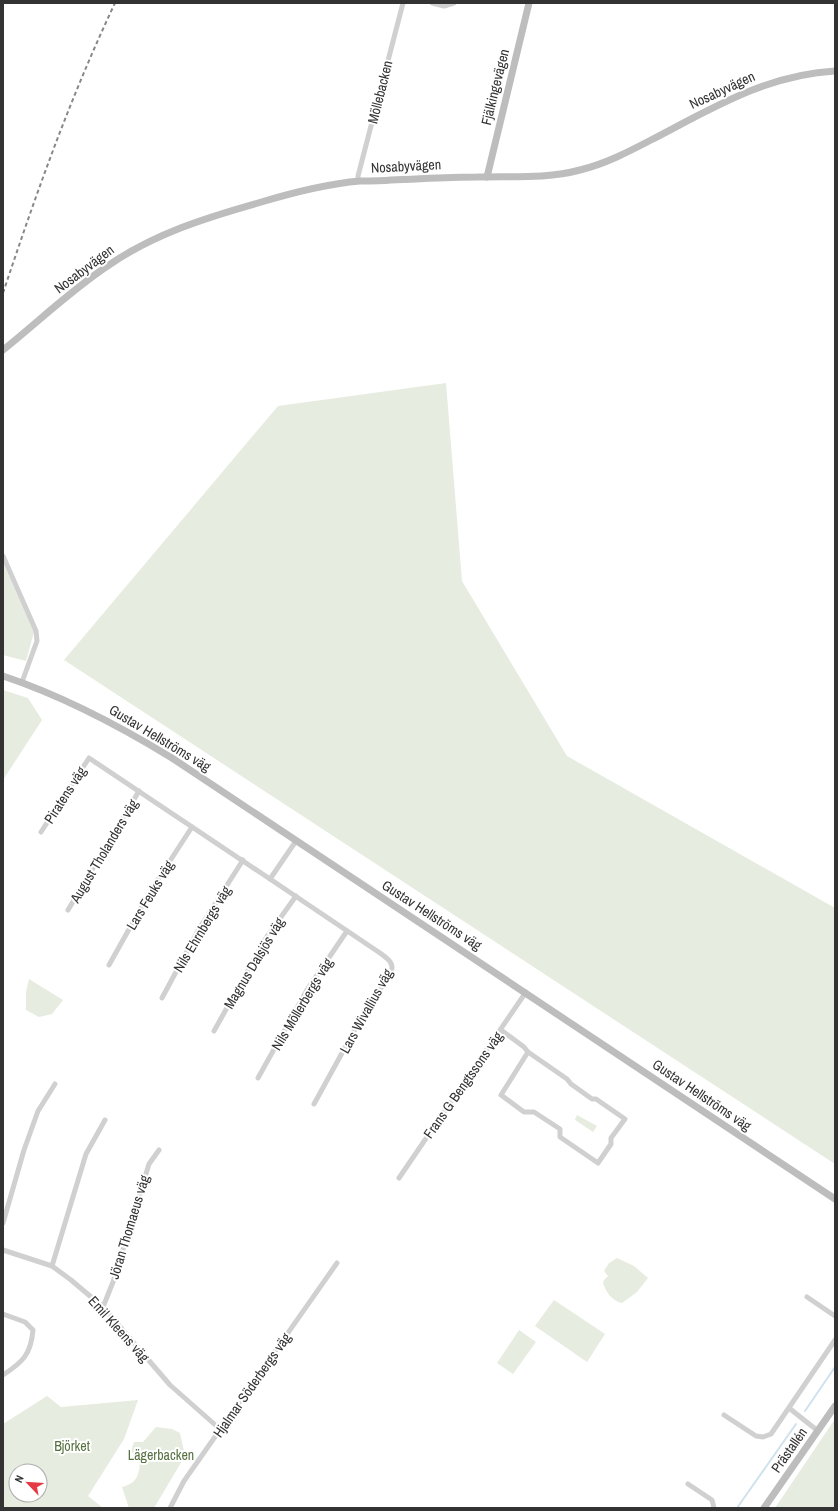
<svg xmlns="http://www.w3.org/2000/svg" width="838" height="1511" font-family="'Archivo Narrow',sans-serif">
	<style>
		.green { fill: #e6ecdf; fill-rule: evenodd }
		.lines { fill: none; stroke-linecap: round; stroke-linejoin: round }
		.stream { stroke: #cfe2ee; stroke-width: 2 }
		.street { stroke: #d0d0d0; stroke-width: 5 }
		.secondary { stroke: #bdbdbd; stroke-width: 7 }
		.rail { stroke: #888; stroke-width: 2; stroke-dasharray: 4 3; stroke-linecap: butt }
		.labels { text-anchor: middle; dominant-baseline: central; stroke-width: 4; stroke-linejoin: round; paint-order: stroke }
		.street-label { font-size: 14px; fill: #333; stroke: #fff }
		.park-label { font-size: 14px; fill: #56703f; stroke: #fff }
	</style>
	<rect width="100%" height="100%" fill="#fff"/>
	<!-- green -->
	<g class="green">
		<path d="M446,383l16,198 105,175 268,152v256l-771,-504 214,-254z"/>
		<path d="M3,563l31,69 -8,29 -23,-6z"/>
		<path d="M3,690l25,8 14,22 -39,60z"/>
		<path d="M29,979l34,21 -11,14 -13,3 -13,-7v-18z"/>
		<path d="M577,1115l20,11 -4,6 -18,-12z"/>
		<path d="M617,1258l17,8 14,12 -11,14 -15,11c-10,-2 -16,-11 -19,-20l1,-3 4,-4 -4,-5 5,-8z"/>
		<path d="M554,1300l51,34 -18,28 -52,-36z"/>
		<path d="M519,1330l17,12 -23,32 -16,-11z"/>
		<path d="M47,1396l14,11 77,-7 -14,39 -36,57 15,12h-100v-84zM16,1471h24v24h-24z"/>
		<path d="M835,1419v89h-60z"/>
		<path d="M156,1427l16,2 8,4 5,23 -31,52h-25l-7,-21c15,-4 17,-11 18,-26l-9,-10 3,-9h9z"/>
	</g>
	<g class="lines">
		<!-- stream -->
		<g class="stream">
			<path d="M805,1411l30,-44"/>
			<path d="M737,1508l59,-84"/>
		</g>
		<!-- street -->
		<g class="street">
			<path d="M432,3l12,3 10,-3"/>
			<path d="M358,181v-5l45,-173"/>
			<path d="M3,556l33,75 1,10 -15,41"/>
			<path d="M41,832l48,-74 181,121"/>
			<path d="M296,841l-26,38 110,74c8,6 16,11 10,21l-32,50 -44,80"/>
			<path d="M68,910l71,-119"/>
			<path d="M109,965l42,-75 41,-63"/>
			<path d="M162,998l37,-69 44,-69"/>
			<path d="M501,1030l23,17 4,5 39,27 4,5 21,15h4l29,20 -14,19v6l-13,19 -38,-26v-8l-26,-17h-10l-23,-17 27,-43"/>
			<path d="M214,1031l52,-93 30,-42"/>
			<path d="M258,1078l49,-88 40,-59"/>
			<path d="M399,1178l127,-186"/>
			<path d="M3,1223l21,-73 14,-39 17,-27"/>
			<path d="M3,1250l49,16 19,14 32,27 67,78 51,45"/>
			<path d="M52,1266l34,-112 19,-34"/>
			<path d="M807,1297l28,19"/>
			<path d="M103,1307l10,-25 36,-118 10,-14"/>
			<path d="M3,1314l22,8 8,8c-2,24 -10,32 -30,45"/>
			<path d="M789,1408l29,23"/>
			<path d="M724,1415l32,21 7,1 8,-3 64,-94"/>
			<path d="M688,1484l24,16 2,8"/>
			<path d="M170,1508l14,-27 153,-218"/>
		</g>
		<!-- secondary -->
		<g class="secondary">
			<path d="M487,177l42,-174"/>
			<path d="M3,350c35,-28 68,-60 106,-85 45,-31 96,-47 149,-62 33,-10 67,-19 102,-22 10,0 21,0 31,-1 29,-1 57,-3 86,-3 34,-1 70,2 103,-7 25,-6 48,-18 71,-30 60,-31 114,-65 184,-69"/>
			<path d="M3,676c60,20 115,49 169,82l663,441"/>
			<path d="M764,1508l71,-102"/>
		</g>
		<!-- rail -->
		<path class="rail" d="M3,293c33,-99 67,-195 112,-290"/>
	</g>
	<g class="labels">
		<!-- street labels -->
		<g class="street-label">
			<text transform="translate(495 87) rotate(-76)">Fjälkingevägen</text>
			<text transform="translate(722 90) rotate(-25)">Nosabyvägen</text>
			<text transform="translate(380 92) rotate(-76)">Möllebacken</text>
			<text transform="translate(406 166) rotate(-3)">Nosabyvägen</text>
			<text transform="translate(84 269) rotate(-37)">Nosabyvägen</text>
			<text transform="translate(160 738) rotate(31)">Gustav Hellströms väg</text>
			<text transform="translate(65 795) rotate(-57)">Piratens väg</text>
			<text transform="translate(104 851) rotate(-59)">August Tholanders väg</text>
			<text transform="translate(150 895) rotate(-59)">Lars Feuks väg</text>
			<text transform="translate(432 915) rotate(33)">Gustav Hellströms väg</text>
			<text transform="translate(202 929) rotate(-59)">Nils Ehrnbergs väg</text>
			<text transform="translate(254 963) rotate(-59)">Magnus Dalsjös väg</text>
			<text transform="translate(302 1004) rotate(-59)">Nils Möllerbergs väg</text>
			<text transform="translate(366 1011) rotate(-61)">Lars Wivallius väg</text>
			<text transform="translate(463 1085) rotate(-55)">Frans G Bengtssons väg</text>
			<text transform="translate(702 1095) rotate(34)">Gustav Hellströms väg</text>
			<text transform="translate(129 1227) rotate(-73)">Jöran Thomaeus väg</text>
			<text transform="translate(119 1329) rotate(48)">Emil Kleens väg</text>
			<text transform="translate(252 1385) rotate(-55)">Hjalmar Söderbergs väg</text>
			<text transform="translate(789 1450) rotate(-55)">Prästallén</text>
		</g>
		<!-- park labels -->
		<g class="park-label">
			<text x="72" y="1446">Björket</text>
			<text x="161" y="1455">Lägerbacken</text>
		</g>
	</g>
	<!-- border -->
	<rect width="838" height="1511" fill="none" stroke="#333333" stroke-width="8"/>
	<!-- north arrow -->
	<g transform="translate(28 1483) rotate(295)"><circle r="19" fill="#ffffff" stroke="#adadad"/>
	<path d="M0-3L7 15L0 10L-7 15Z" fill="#e63946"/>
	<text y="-6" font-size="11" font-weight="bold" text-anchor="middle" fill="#333333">N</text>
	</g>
</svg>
